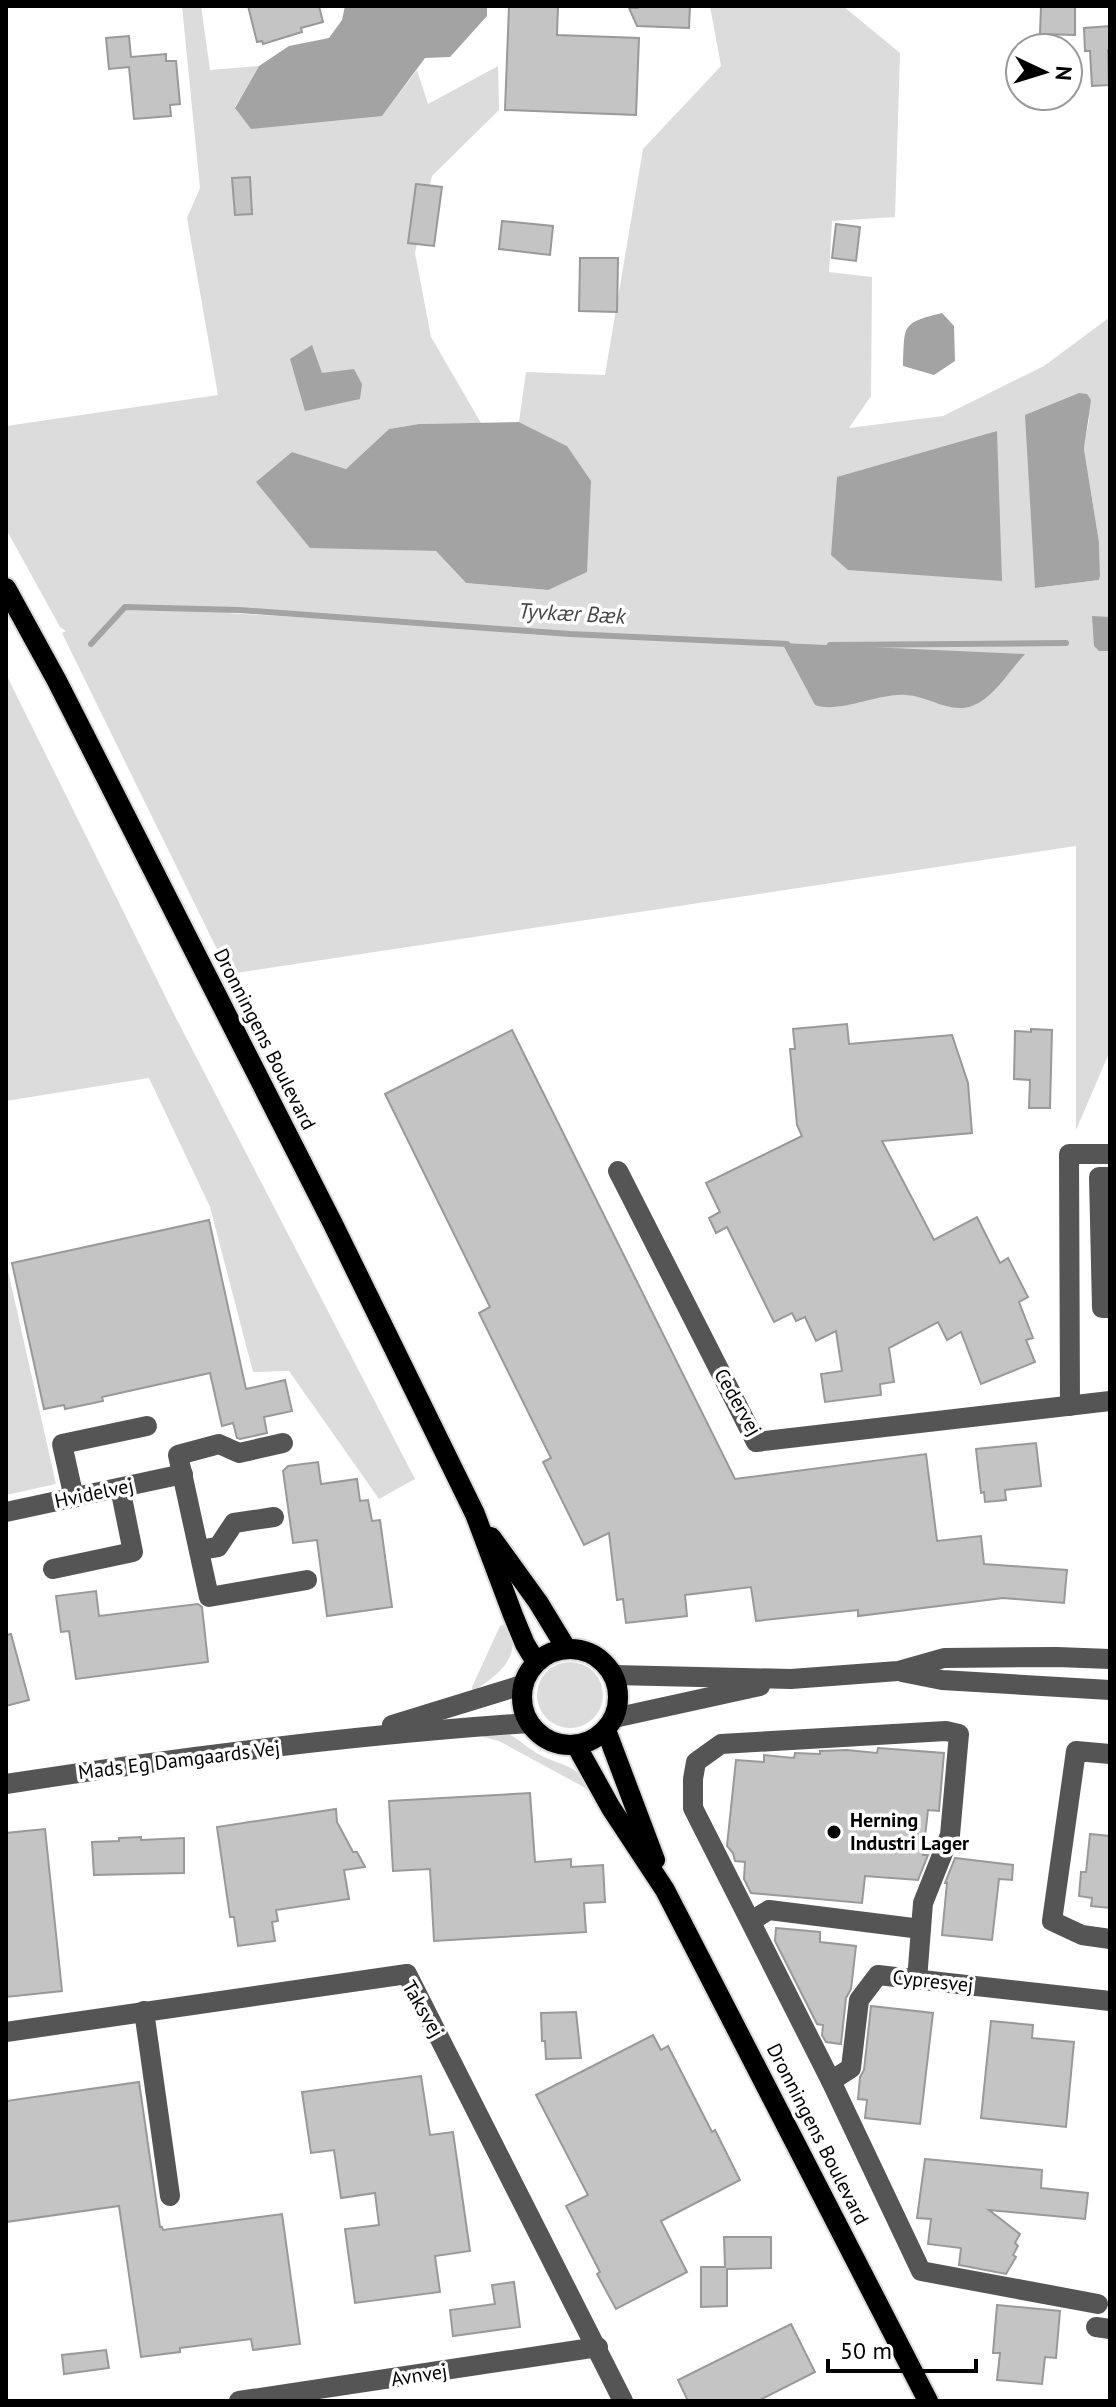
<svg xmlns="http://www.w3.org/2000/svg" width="1116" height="2407" font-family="'PT Sans',sans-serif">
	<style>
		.green { fill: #dcdcdc; fill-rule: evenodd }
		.water { fill: #a3a3a3 }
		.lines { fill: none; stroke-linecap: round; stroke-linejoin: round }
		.stream { stroke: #a3a3a3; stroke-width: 6 }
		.building { fill: #c4c4c4; stroke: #999; stroke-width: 2 }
		.major-casing { stroke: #dbdbdb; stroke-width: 24 }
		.minor { stroke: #555; stroke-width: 20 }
		.major { stroke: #000; stroke-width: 20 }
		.poi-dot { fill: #000; stroke: #fff; stroke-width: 3 }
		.labels { text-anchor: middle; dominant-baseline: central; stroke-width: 7; stroke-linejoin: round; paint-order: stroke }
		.street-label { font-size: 20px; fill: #000; stroke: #fff }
		.poi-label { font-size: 20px; font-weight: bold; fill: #000; stroke: #fff; text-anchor: start }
		.water-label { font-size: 22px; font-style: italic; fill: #444; stroke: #fff }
	</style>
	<rect width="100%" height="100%" fill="#fff"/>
	<!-- green -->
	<g class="green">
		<path d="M182,6h19l9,64 49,-4 -24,41 147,9 35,-46 11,34 70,-38 1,44 -67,66 -17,77 16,84 50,86 -62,1 -30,5 -43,40 -54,-17 19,95 125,4 30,32 82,7 19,-144 -48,-24 7,-50 79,3 38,-226 78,-83 -11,-60h133l57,47 -5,164 -63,4 -3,51 43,5 -1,119 -22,32 94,-12 101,-50 66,-49v734l-34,79v-284l-847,128 -167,-341 4,-2 -6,-4 -54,-98v-103l212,-31 -31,-177 13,-30zM1090,414l-6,35 15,93 1,34 -1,4 -63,8zM239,610l237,17 1,1 -249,-15z"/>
		<path d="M6,674l169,342 240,463 -36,20 -90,-128 -36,1 -43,-165 -61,-129 -143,23z"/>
		<path d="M6,1262l50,222 -50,11z"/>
		<path d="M510,1622c10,38 -8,50 -38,70v-5l28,-61z"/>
		<circle cx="570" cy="1695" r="33"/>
		<path d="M501,1730c14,6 25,17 39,25 24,12 38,9 51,36l-92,-50 -16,-4 -2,-6z"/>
	</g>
	<!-- water -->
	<g class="water">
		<path d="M345,6h142v10l-37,41 -25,1 -43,58 -131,13 -16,-21 24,-42 30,-20 40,-8 13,-18z"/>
		<path d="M942,313l12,13 1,35 -21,14 -31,-9c2,-40 -3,-43 39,-53z"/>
		<path d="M312,345l10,28 32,-4 8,15 -2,15 -55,12 -15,-52z"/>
		<path d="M1079,393l8,1 4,6 -7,49 15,93 1,34 -1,4 -64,8 -10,-173z"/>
		<path d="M519,422l48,24 24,35 -4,91 -39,18 -82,-7 -30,-32 -126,-3 -54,-66 36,-30 54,17 43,-40 30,-5z"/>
		<path d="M997,431l5,150 -154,-11 -17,-15 6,-78z"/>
		<path d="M1092,616l18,1v34h-11l-5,-5z"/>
		<path d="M782,643l243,11c-15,16 -32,45 -53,52 -23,8 -43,-10 -66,-11 -28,-2 -67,19 -91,10z"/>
	</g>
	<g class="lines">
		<!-- stream -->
		<g class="stream">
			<path d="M91,644l34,-37 114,3 331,24 217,10"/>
			<path d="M830,645l236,-2"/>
		</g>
	</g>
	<!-- building -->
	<g class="building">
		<path d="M248,6h71l4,16 -22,6 1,4 -39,12 -1,-3 -5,1z"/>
		<path d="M509,6h49l-1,29 82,3 -3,77 -131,-5z"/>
		<path d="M639,6h51l-1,22 -52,-2 -8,-18h9z"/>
		<path d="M1041,6h34v29l-35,-1z"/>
		<path d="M1110,26v24h-2l1,35 -17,1 -2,-35h-5l-1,-23z"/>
		<path d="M129,36l2,21 35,-3v7h10l4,43 -10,1 1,11 -37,3 -5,-52 -20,2 -3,-31z"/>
		<path d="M250,177l2,37 -17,1 -3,-37z"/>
		<path d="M416,184l26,3 -8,59 -26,-3z"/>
		<path d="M502,221l51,5 -3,29 -51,-6z"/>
		<path d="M836,224l24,3 -4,34 -24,-3z"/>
		<path d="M580,258h38l-1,54 -38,-1z"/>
		<path d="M847,1024l2,20 103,-9 16,48 4,50 -90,8 52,99 43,-23 23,46 8,-5 20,39 -9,5 14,36 -7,2 9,22 -54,22 -20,-52 -14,8 -9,-18 -49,26 5,34 -14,2 1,11 -56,7 -4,-28 21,-3 -6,-40 -20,10 -11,-24 -9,4 -4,-8 -18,9 -47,-95 -11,6 -7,-15 11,-6 -14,-29 96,-47 -5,-11 -7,-76h5l-2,-20z"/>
		<path d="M1031,1029l21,1 -2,78h-21l1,-28 -16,-1 1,-48 16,1z"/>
		<path d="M512,1030l223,449 191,-25 11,87 44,-5 3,28 83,6 -3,33 -61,-5 -145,18v-6l-102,11 -5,-34 -66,8 2,21 -61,7 -3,-24 -6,1 -8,-67 -25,12 -41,-83 8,-4 -72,-145 11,-6 -105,-213z"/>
		<path d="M209,1220l37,169 39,-9 7,31 -28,6 3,16 -27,6 -3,-1 -4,-15 -11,3 -12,-53 -108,24 1,4 -38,8 -1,-4 -20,4 -32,-146z"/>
		<path d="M1036,1443l5,43 -36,4 1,10 -21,2 -1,-10 -3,1 -5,-44z"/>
		<path d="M318,1462l3,22 36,-5 3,22 8,-1 4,21 8,-1 12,87 -65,9 -10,-76 -24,3 -10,-72 5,-5z"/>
		<path d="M96,1591l3,25 99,-12 4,3 6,55 -132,17 -7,-48 -8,1 -5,-36z"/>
		<path d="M11,1634l18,66 -23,6v-71z"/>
		<path d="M878,1748l66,5 -5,58 -11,-1 -5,45h5l-10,25 -53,-4 -3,27 -111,-10 -7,-14 1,-17 -10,-1 -2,-8 -6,-7 9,-86 28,2v-7l30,3 1,-5 25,1v-3l27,-1 30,3z"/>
		<path d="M530,1793l5,69 36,-3v8l32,-2 2,37 -21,1 2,29 -152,9 -4,-72 -37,2 -4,-70z"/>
		<path d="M336,1809l1,13 16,30h4l8,15 -21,3 5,29 -73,11 2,11 -6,1 3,19 -37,5 -4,-29h-4l-13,-90z"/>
		<path d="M45,1829l17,162 -56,6v-164z"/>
		<path d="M1090,1834l20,2v72l-19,-2 1,-8 -13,-2 2,-24h5z"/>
		<path d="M141,1837v3l43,-2v35l-90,2 -2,-33 27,-1v-3z"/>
		<path d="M955,1858l58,7 -1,15 -13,-1 -7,61 -50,-5 5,-52h-2z"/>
		<path d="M776,1928l44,4v10l36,4 -5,43 -5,9 -5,46 -15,-2 -4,-7 1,-10 -6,-1 -42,-83z"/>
		<path d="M871,2006l62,7 -13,111 -55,-6 2,-18 -9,-1 2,-22 4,-7z"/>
		<path d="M576,2012l5,46 -35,1 -1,-18h-3l-1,-28z"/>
		<path d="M991,2021l42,4 -1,13 42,4 -8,85 -85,-9z"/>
		<path d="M653,2035l8,15 7,-4 44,86 3,-2 25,50 -79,41 26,51 -71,37 -19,-35 3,-2 -34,-66 22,-11 -52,-100z"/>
		<path d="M421,2076l9,59 23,-3 17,119 -35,5 5,36 -85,11 -10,-74 34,-4 -4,-32 -34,5 -7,-48 -23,3 -9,-61z"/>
		<path d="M139,2082l21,145h2l1,3 119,-16 18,130 -47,6 -2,-11 -71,9v4l-39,5 -22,-151 -113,16v-121z"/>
		<path d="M925,2159l117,11 -1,18 47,5 -3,26 -96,-9 31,24 -5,9 3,3 -5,9 3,2 -10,17 -47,-9 2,-17 -33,-4 3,-25 -14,-1z"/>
		<path d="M724,2237h47v31l-44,1v37l-26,1v-40h24z"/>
		<path d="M514,2282l6,45 -67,9 -3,-26 45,-6 -3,-19z"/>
		<path d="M997,2305l63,6 -4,47 -11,-1 -3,27 -45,-4 3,-27h-7z"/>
		<path d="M791,2324l24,48 -57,29h-70l-10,-21z"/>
		<path d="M106,2350l3,18 -45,6 -2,-19z"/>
	</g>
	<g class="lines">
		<!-- major casing -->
		<g class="major-casing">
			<g id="major">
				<path d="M6,588l51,93 276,543 142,290 38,101 12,29 11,18"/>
				<path d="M491,1537l47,65 28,46"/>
				<circle cx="570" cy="1697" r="48"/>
				<path d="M606,1730l49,130"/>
				<path d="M576,1745l35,63 54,82 263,511"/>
			</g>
		</g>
		<!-- minor -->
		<g class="minor">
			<path d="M618,1171l138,271 354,-41"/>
			<path d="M1110,1177h-11l3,131h8"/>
			<path d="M1070,1406l-1,-252h41"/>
			<path d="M283,1443l-44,10 -20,-9 -41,11 31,142 98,-17"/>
			<path d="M74,1498l-12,-54 85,-18"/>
			<path d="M6,1512l177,-38"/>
			<path d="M199,1550l19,-3 16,-24 40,-6"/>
			<path d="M53,1569l80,-17 -13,-64"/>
			<path d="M902,1672l40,8 168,10"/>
			<path d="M614,1675l177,4 107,-8 46,-13 113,-1 53,2"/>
			<path d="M614,1718l146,-32"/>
			<path d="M392,1725l130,-40"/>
			<path d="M1110,1754l-34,-3 -24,170 30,14 28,4"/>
			<path d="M6,1784c173,-27 348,-49 523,-61"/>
			<path d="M751,1921l18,-11 152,19"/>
			<path d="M917,1980l6,-77 27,-68 9,-101 -13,-3 -225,13 -25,18 -3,17v29l138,273 90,190 177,33"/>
			<path d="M144,2011l26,185"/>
			<path d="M6,2032l401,-58 216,427"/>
			<path d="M831,2081l20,-13 8,-68 19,-25 232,26"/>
			<path d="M1096,2327l14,2"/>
			<path d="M239,2401l359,-54"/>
		</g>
		<!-- major -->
		<use href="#major" class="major"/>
	</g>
	<!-- markers -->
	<circle class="poi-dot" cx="834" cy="1832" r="8"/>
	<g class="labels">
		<!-- street labels -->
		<g class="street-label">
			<text transform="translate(265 1039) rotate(63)">Dronningens Boulevard</text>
			<text transform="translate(738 1402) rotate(60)">Cedervej</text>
			<text transform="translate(94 1493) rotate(-12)">Hvidelvej</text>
			<text transform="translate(179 1760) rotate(-7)">Mads Eg Damgaards Vej</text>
			<text transform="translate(933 1981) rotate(6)">Cypresvej</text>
			<text transform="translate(423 2009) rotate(60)">Taksvej</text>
			<text transform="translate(818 2134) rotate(63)">Dronningens Boulevard</text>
			<text transform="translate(419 2375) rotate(-9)">Avnvej</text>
		</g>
		<!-- poi labels -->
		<g class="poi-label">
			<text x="850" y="1820">Herning<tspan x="850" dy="23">Industri Lager</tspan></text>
		</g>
		<!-- water labels -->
		<g class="water-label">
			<text transform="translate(572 613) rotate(3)">Tyvkær Bæk</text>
		</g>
	</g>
	<!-- border -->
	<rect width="1116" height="2407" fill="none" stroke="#000000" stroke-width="16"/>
	<!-- north arrow -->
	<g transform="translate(1044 72) rotate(94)"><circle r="38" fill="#ffffff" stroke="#999999" stroke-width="2"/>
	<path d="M0-6L14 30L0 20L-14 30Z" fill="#000000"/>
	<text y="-12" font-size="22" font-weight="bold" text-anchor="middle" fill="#000000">N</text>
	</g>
	<!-- scale -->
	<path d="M828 2359v12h148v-12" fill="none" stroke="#000000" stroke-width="4"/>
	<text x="840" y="2359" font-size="24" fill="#000000" stroke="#ffffff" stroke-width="6" paint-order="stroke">50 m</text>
</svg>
